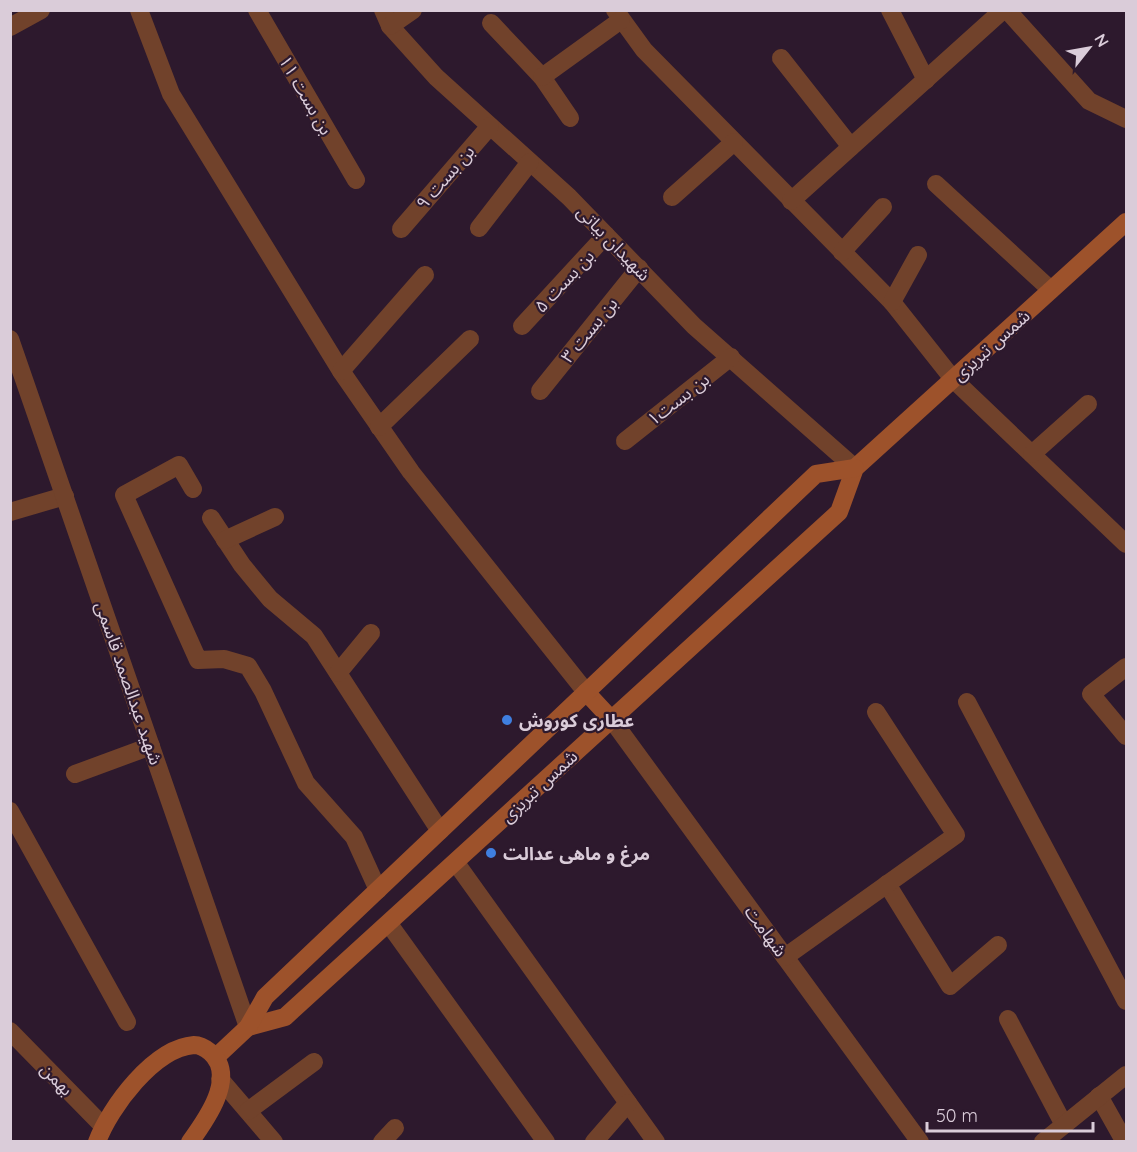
<svg xmlns="http://www.w3.org/2000/svg" width="1137" height="1152" font-family="Quicksand,'Noto Sans Arabic',sans-serif">
	<style>
		.lines { fill: none; stroke-linecap: round; stroke-linejoin: round }
		.minor { stroke: #71422b; stroke-width: 18 }
		.tertiary { stroke: #71422b; stroke-width: 18 }
		.secondary { stroke: #9d522b; stroke-width: 18 }
		.shop-dot { fill: #3f7fe0; stroke: #2d192d; stroke-width: 2 }
		.labels { text-anchor: middle; dominant-baseline: central; stroke-width: 4.5; stroke-linejoin: round; paint-order: stroke }
		.street-label { font-size: 18px; fill: #daccd9; stroke: #2d192d }
		.poi-label { font-size: 18px; font-weight: bold; fill: #daccd9; stroke: #2d192d; text-anchor: start }
	</style>
	<rect width="100%" height="100%" fill="#2d192d"/>
	<g class="lines">
		<!-- minor -->
		<g class="minor">
			<path d="M139,10l32,84 170,277 70,101 175,220"/>
			<path d="M257,10l99,170"/>
			<path d="M383,10l7,16 46,51 133,120 125,129 161,142"/>
			<path d="M615,10l29,40 248,252 61,77 173,165"/>
			<path d="M890,10l36,70"/>
			<path d="M1007,10l82,91 37,18"/>
			<path d="M491,23l51,54 28,41"/>
			<path d="M390,26l23,-16"/>
			<path d="M10,27l31,-17"/>
			<path d="M781,58l70,89"/>
			<path d="M542,77l79,-57"/>
			<path d="M936,184l115,106"/>
			<path d="M672,197l62,-55"/>
			<path d="M791,201l212,-191"/>
			<path d="M479,228l51,-66"/>
			<path d="M401,229l89,-103"/>
			<path d="M842,252l41,-45"/>
			<path d="M892,302l26,-47"/>
			<path d="M522,326l84,-91"/>
			<path d="M341,371l84,-96"/>
			<path d="M540,391l99,-123"/>
			<path d="M379,427l91,-88"/>
			<path d="M625,441l106,-84"/>
			<path d="M1032,454l56,-50"/>
			<path d="M193,489l-14,-24 -55,30 74,165 26,-1 24,7 15,25 43,92 48,54 24,53"/>
			<path d="M10,512l55,-16"/>
			<path d="M211,518l31,47 28,34 44,37 126,195"/>
			<path d="M225,540l50,-23"/>
			<path d="M1126,667l-35,27 35,42"/>
			<path d="M338,673l33,-40"/>
			<path d="M967,702l159,299"/>
			<path d="M612,720l308,422"/>
			<path d="M75,774l76,-28"/>
			<path d="M10,811l117,211"/>
			<path d="M456,863l200,279"/>
			<path d="M887,884l63,102 48,-41"/>
			<path d="M389,924l157,218"/>
			<path d="M785,957l171,-122 -80,-123"/>
			<path d="M1008,1019l56,106"/>
			<path d="M220,1079l54,63"/>
			<path d="M1099,1096l23,41"/>
			<path d="M248,1111l66,-49"/>
			<path d="M382,1142l13,-14"/>
			<path d="M594,1142l34,-39"/>
			<path d="M1043,1142l83,-67"/>
		</g>
		<!-- tertiary -->
		<g class="tertiary">
			<path d="M10,339l238,688"/>
			<path d="M10,1031l93,95"/>
		</g>
		<!-- secondary -->
		<g class="secondary">
			<path d="M586,692l26,28"/>
			<path d="M248,1027l37,-10 554,-505 16,-44 271,-246"/>
			<path d="M216,1057l32,-30 17,-30 551,-523 39,-6"/>
			<path d="M97,1142c13,-35 57,-94 97,-97 6,0 11,3 16,7 28,24 -4,68 -20,90"/>
		</g>
	</g>
	<!-- markers -->
	<g class="shop-dot">
		<circle cx="507" cy="720" r="6"/>
		<circle cx="491" cy="853" r="6"/>
	</g>
	<g class="labels">
		<!-- street labels -->
		<g class="street-label">
			<text transform="translate(306 95) rotate(60)">بن بست ۱۱</text>
			<text transform="translate(445 177) rotate(-49)">بن بست ۹</text>
			<text transform="translate(614 243) rotate(46)">شهیدان بیاتی</text>
			<text transform="translate(564 281) rotate(-47)">بن بست ۵</text>
			<text transform="translate(589 330) rotate(-51)">بن بست ۳</text>
			<text transform="translate(991 345) rotate(-42)">شمس تبریزی</text>
			<text transform="translate(678 399) rotate(-38)">بن بست۱</text>
			<text transform="translate(129 683) rotate(71)">شهید عبدالصمد قاسمی</text>
			<text transform="translate(539 786) rotate(-43)">شمس تبریزی</text>
			<text transform="translate(766 931) rotate(54)">شهامت</text>
			<text transform="translate(57 1079) rotate(46)">بهمن</text>
		</g>
		<!-- poi labels -->
		<g class="poi-label">
			<text x="519" y="720">عطاری کوروش</text>
			<text x="503" y="853">مرغ و ماهی عدالت</text>
		</g>
	</g>
	<!-- border -->
	<rect width="1137" height="1152" fill="none" stroke="#daccd9" stroke-width="24"/>
	<!-- north arrow -->
	<g transform="translate(1089 48) rotate(59)" stroke="#2d192d" stroke-width="4.5" paint-order="stroke">
	<path d="M0-4.5L10 22L0 15L-10 22Z" fill="#daccd9"/>
	<text y="-9" font-size="16" font-weight="bold" text-anchor="middle" fill="#daccd9">N</text>
	</g>
	<!-- scale -->
	<path d="M927 1122v9h166v-9" fill="none" stroke="#daccd9" stroke-width="3"/>
	<text x="936" y="1122" font-size="18" fill="#daccd9" stroke="#2d192d" stroke-width="4.5" paint-order="stroke">50 m</text>
</svg>
